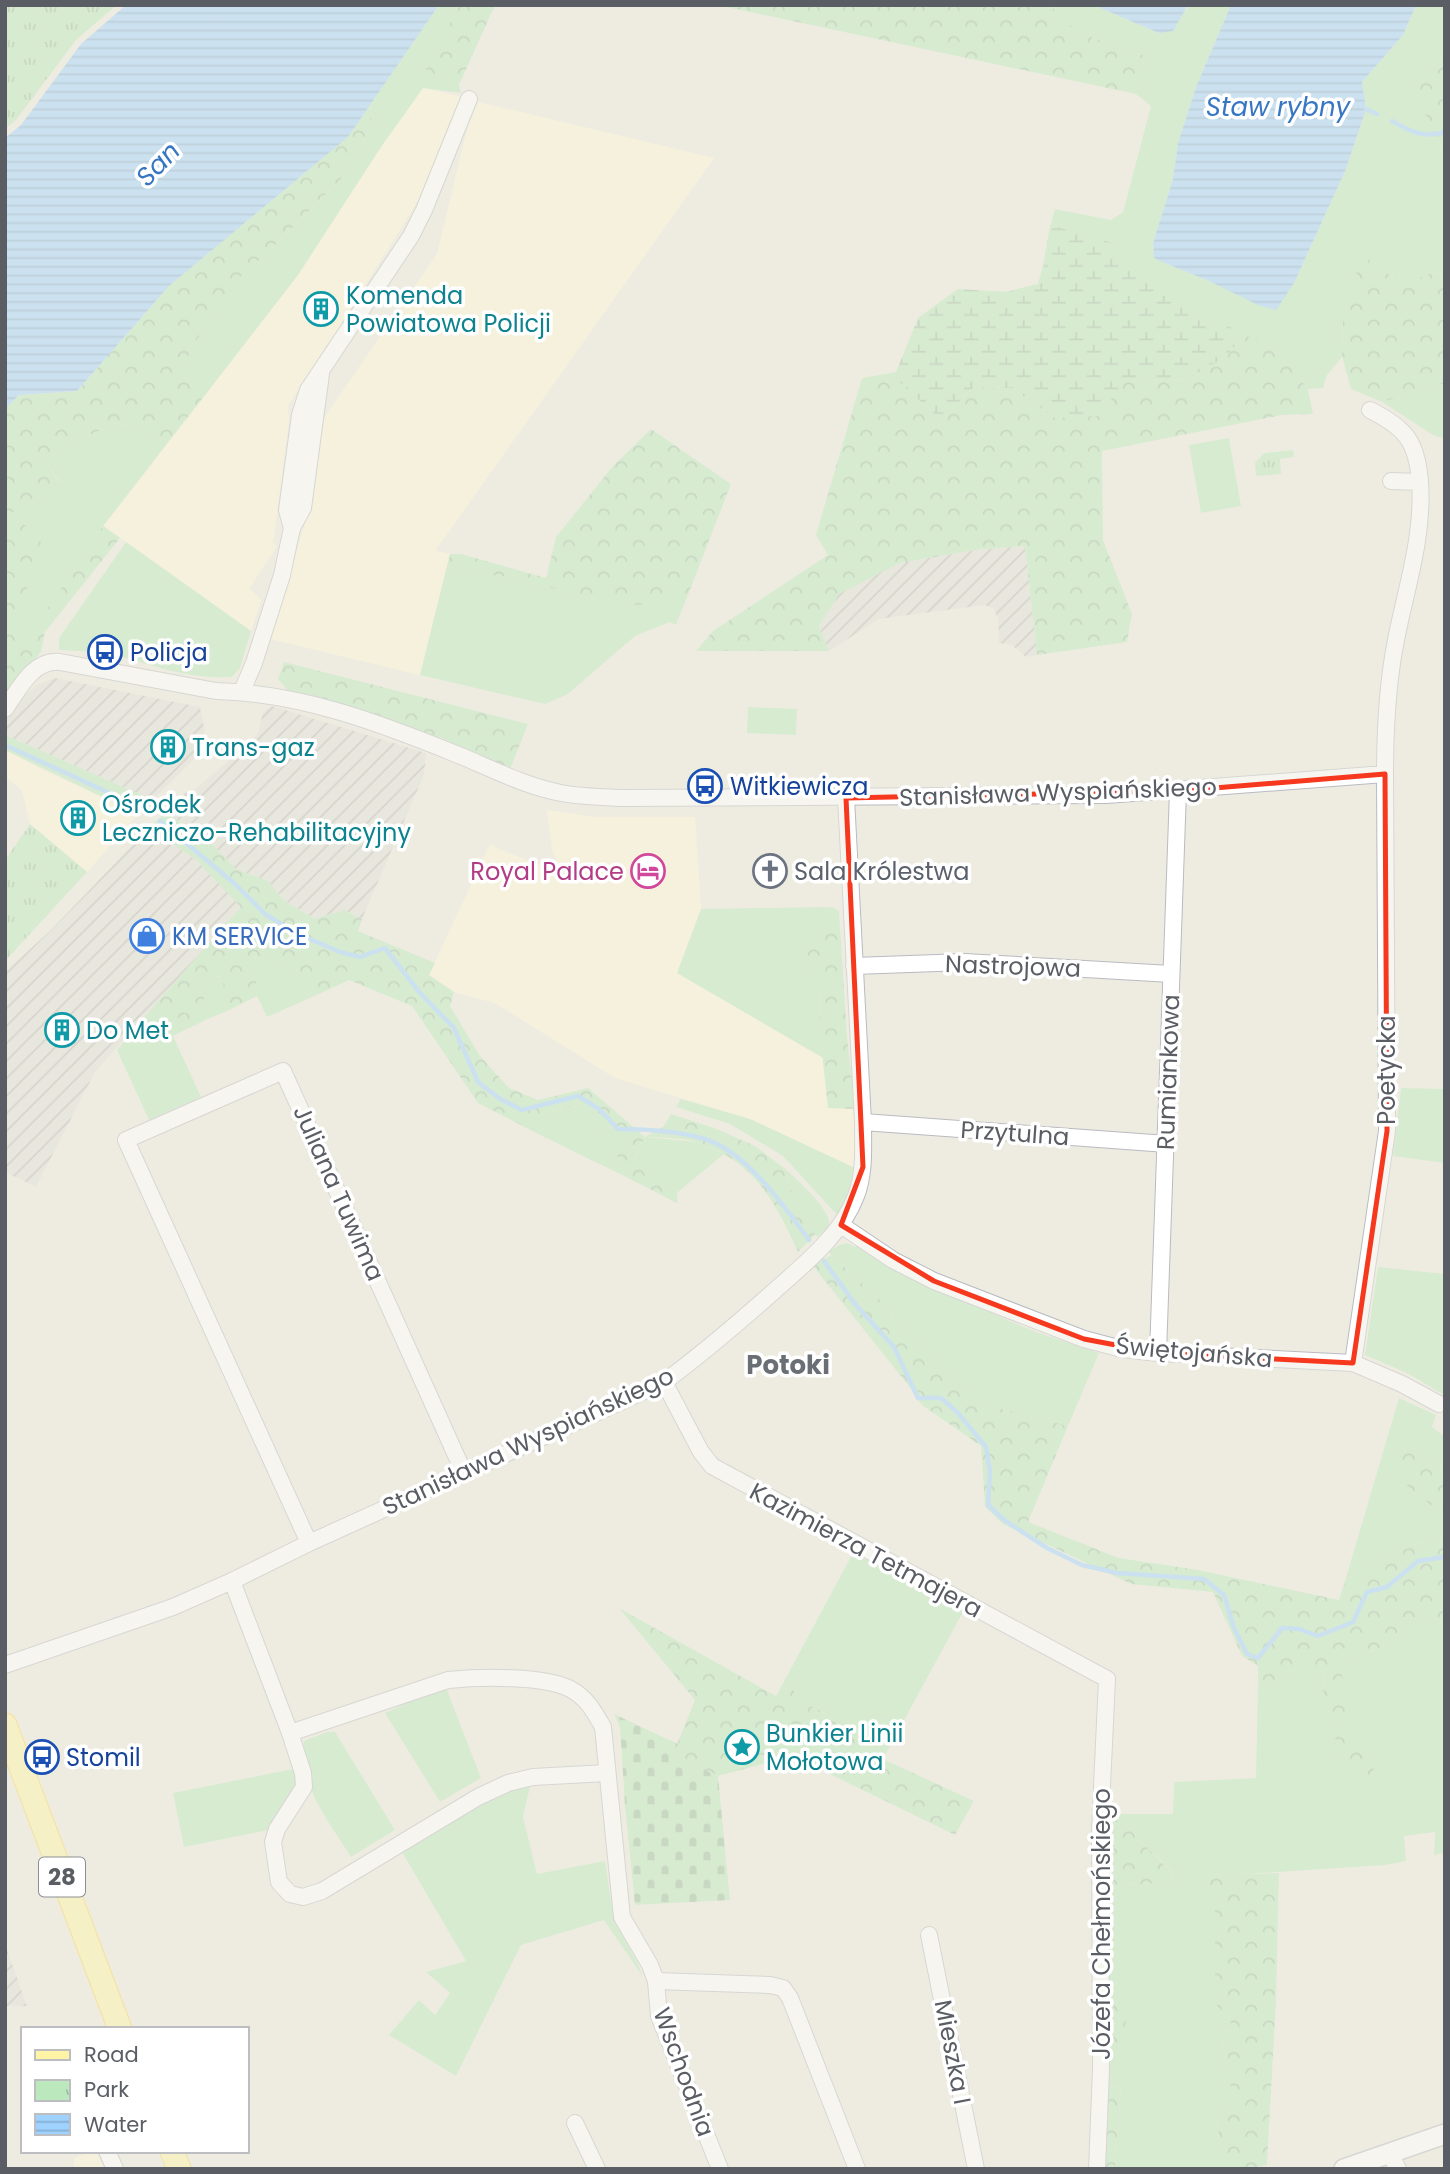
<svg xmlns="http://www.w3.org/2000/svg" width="1450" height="2174" font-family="Poppins,sans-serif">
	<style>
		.commercial { fill: #fff7d5 }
		.industrial { fill: url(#industrial-furrows) }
		.grass { fill: #bbe8bd }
		.forest { fill: url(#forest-crowns) }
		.wetland { fill: url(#wetland-marsh) }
		.cemetery { fill: url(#cemetery-stones) }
		.park { fill: url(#park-tufts) }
		.water { fill: url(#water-rules) }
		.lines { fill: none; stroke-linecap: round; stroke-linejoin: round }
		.stream { stroke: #a0d2ff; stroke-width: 4.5 }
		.minor-casing { stroke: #b9bbc1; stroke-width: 18 }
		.tertiary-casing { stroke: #b9bbc1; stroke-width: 22 }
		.primary-casing { stroke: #fcd24c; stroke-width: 25 }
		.minor { stroke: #fff; stroke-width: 16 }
		.tertiary { stroke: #fff; stroke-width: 19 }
		.primary { stroke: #fff4a5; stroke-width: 23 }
		.marked { fill: none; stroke: #f6381e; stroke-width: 5; stroke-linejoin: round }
		.labels { text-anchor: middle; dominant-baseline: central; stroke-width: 7; stroke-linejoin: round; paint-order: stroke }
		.shield { fill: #fff; stroke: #8c8e92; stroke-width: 2 }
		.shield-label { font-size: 23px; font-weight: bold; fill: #5a5d63 }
		.culture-label { font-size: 24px; fill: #0d838f; stroke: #fff; text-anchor: start }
		.transit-label { font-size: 24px; fill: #164399; stroke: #fff; text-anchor: start }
		.street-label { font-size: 24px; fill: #5a5d63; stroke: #fff }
		.hotel-label { font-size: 24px; fill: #b23c85; stroke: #fff; text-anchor: end }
		.worship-label { font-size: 24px; fill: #5b616d; stroke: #fff; text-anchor: start }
		.shop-label { font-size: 24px; fill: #366cbe; stroke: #fff; text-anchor: start }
		.water-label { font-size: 26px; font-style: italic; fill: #3776c3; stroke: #fff }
		.neighbourhood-label { font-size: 26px; font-weight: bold; fill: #6a6f75; stroke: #fff }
	</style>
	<defs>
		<pattern id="industrial-furrows" width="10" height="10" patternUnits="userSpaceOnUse" patternTransform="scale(1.75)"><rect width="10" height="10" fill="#e1dfd9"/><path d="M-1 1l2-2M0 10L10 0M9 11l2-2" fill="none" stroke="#b9b8b4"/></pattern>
		<pattern id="forest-crowns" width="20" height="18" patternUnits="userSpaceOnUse" patternTransform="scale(1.75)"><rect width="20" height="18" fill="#bbe8bd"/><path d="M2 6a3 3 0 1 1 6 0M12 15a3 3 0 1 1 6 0" fill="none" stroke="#9bbf9d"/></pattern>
		<pattern id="wetland-marsh" width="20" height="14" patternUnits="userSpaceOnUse" patternTransform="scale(1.75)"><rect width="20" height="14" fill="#bbe8bd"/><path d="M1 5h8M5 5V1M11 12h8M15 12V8" fill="none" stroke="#9bbf9d"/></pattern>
		<pattern id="cemetery-stones" width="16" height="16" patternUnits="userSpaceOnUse" patternTransform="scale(1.75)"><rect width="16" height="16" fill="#bbe8bd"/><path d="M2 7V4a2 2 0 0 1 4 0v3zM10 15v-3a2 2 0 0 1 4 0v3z" fill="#9bbf9d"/></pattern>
		<pattern id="park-tufts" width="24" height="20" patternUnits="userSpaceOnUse" patternTransform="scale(1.75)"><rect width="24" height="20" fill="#bbe8bd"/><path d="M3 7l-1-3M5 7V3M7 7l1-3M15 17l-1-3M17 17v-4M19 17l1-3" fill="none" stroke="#9bbf9d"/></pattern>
		<pattern id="water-rules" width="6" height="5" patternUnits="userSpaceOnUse" patternTransform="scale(1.75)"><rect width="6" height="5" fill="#a0d2ff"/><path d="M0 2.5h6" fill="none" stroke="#85aed2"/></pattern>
	</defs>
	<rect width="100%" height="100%" fill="#eeece1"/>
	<!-- commercial -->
	<g class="commercial">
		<path d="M423,88l40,9 -32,83 -111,178 -32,47 1,15 -16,124 4,2 -28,43 10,8 2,4 -10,30 -147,-105 194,-251 83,-128z"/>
		<path d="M474,101l240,57 -279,393 15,3 -30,121 -150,-36 34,-113 16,-102 117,-170z"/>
		<path d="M5,750l36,19 97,45 -51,58 -57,-48 -8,-34 -17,-14z"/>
		<path d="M547,810l47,7h101l6,92 -24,64 148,86 4,49 26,1v59l-105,-49 -135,-41 -120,-75 -41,-11 -25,-17 61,-131 11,6 63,25 -12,-25z"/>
		<path d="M92,2151h4l8,18h-30v-11z"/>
	</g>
	<!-- industrial -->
	<g class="industrial">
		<path d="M1025,546l12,109 -11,2 -14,-12 -13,-2 -1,-24 -4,-10 -10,-4 -105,14 -50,32 -10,-24 19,-33 62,-31 75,-13z"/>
		<path d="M55,678l145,29 5,26 -4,19 -48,48 -148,-65v-15l14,-20 17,-15z"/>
		<path d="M272,706l154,47 -2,22 -62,144 -18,-9 -29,9 -30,-18 -17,-20 -32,-12 -31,-32 -40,-24 20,-20 8,-2 57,-49 8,-8 5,-22z"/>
		<path d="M149,828l46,31 47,48 -147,165 -59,115 -31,-15v-200l46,-42z"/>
		<path d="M5,1944l22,62h-22z"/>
	</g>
	<!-- grass -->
	<g class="grass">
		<path d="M439,5h20l-34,69 34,11 2,8 -38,-5 -42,59 -83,128 -96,124 -17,-23 5,-29 30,-34 8,-26 47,-42 69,-69 27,-48 1,-26z"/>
		<path d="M1050,5h43l66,28 28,-24 1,-4h43l-35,82 -18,56 -5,36 -20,64 1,15 6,3 49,20 85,2 52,-114 20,-60 -4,-27 41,-47 13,-30h29v50l-27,23 12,41 -3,26 18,6v122l-17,1 -20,11 -28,-15 -18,-15 -19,65 -1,37 -15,18 -4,13 -15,1 -31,-38 -359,-33 40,-29 48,3 32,-8c8,-25 9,-51 17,-75l56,11 12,-8 28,-106 -15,-12 9,-38 -66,-23z"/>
		<path d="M1445,383v56l-12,-4 -51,-33z"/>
		<path d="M117,423l52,18 -66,85 -83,125 -1,-50 28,-48 -37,-40 29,-14 21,-16 -16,-24 34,-19z"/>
		<path d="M1229,438l12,68 -40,7 -12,-68z"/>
		<path d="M126,542l125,89 -11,37 -8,9c-40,3 -78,-11 -116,-22v-4l-17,-3 -2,4 -38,-2v-12z"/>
		<path d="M447,566l25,7 37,4 92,24 85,-1 -10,25 -6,-3 -35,14 -67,58 -23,10 -125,-29z"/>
		<path d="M748,707l49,2 -1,26 -49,-2z"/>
		<path d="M5,735l148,65 -15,14 -133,-64z"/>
		<path d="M832,907l-10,10v16l-16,23 14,27 -1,42 6,34 -148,-86 24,-64z"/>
		<path d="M253,957l13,3 27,13 10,20 16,1 -52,23 -10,-21z"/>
		<path d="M223,975l4,36 -19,8 -7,-36z"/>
		<path d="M153,1007l15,20 17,-15 2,17 -14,7 28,61 -52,23 -32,-70z"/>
		<path d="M1401,1088l44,1v74l-52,-7z"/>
		<path d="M681,1099l69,20 105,49 -4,16 -13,32 -55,-60 -53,-32 -54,-17z"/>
		<path d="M583,1106c20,24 34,37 39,69l-84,-41c12,-26 17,-26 45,-28z"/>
		<path d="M645,1137l53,5 26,12 -46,38v-8l-45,-23z"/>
		<path d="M783,1167c10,8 50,45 46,57 -1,5 -8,9 -11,13l-3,-2 -11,-24 -11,-15z"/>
		<path d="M847,1243l8,4 3,-3 28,22 79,36 71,30 63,21 -31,73 -81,-21 -36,-29 -78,-83 -42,-38 -2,-3 10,-7z"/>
		<path d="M1378,1267l67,7 -1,121 -37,-22 -42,-18z"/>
		<path d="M1399,1398l37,17 -4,12 13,10v37l-25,-26 -10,42 35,25v25l-29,4 -56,27 -15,10z"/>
		<path d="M854,1551l110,59 -81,149 -62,-48 -24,-11 -9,-26z"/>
		<path d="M1404,1617l41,3v233l-11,2 1,-23 -31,4 2,25 -21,4 -182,12 12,24 2,26 14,94 -8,21 8,46 -14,31 5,50h-107l6,-82 -15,1 12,-106 -9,2 1,-98 65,-4 -4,-12 -33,-31 -7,-25h42l1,-32 82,-4 2,-96 25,-1 16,-14h25l-1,22 17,69 23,-5 -15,-17 -7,-69 17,-11 36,-13z"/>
		<path d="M447,1690l34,88 -41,24 -55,-89 30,-14z"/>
		<path d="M327,1732h8l60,98 -44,27c-21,-34 -54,-73 -47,-116z"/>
		<path d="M293,1769l4,12 -28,49 -85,17 -11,-54z"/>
		<path d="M530,1787l-7,30 14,57 68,-13 9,60 23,41 6,15 -39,-57 -83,25 -65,131 -67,-41 30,-35 16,15 15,-22 -24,-21 40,-11 -64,-109 102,-61z"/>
	</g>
	<!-- forest -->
	<g class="forest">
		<path d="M459,5h36l-36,80 -35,-11z"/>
		<path d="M717,5h333l29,28 66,23 -9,38z"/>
		<path d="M1445,55v96l-19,-6 3,-26 -15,-16 4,-25z"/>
		<path d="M372,102l-1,26 -27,48 -69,69 -46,42 -9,26 -30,34 -5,29 17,23 -33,42 -52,-18 -39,17 -34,19 16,25 -21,15 -28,14 26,23 10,17 -27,48v48l83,-123 17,12 -75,94 -4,20 -36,46v-289l14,-14 58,-4 92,-105 179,-149z"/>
		<path d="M1362,254l18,16 28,14 20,-10 17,-1v110l-63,19 -31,-13 -9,-32 1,-37z"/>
		<path d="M1243,334l34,17 31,38 5,25 -31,1 -180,36 1,89 29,74 -5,28 -90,13 -12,-109 -50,4 -75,13 -61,31 -20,32 10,25h-133l17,-20 115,-76 -12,-20 46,-157 34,-6 -1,5 46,43 33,-33 38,1 43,30 70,-36 62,-3 40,-23z"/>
		<path d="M651,429l80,55 -45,116 -49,5 -36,-4 -92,-24 -37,-4 -25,-7 3,-12h11l85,24 10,-41 57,-71z"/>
		<path d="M284,662l244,62 -19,48 -67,-34 -155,-48 -9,-11z"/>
		<path d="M165,813l40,24 31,32 32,12 17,20 30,18 29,-9 18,9 -4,12 77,32 -6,12 25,17 -4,14 30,50 29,32 29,12 50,-12 57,49 18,-10 8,-13 46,15 38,17 28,21 10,29 11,15 11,24 -17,17c-23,-50 -43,-90 -99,-109 -15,-6 -37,-5 -54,-6l-12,23 32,13 13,11 -1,19 -55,-28c-5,-32 -19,-45 -39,-69 -28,2 -33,2 -45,28l-60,-31 -66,-97 -63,-26 -30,14 -16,-1 -10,-20 -27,-13 -12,-3 3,39 -30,15 -5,-36 -21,8 7,36 -21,10 -2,-16 -17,14 -15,-20 88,-100 -46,-48 -46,-31z"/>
		<path d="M832,907l7,4 8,125 8,73 -27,-1 -9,-83 1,-42 -14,-27 5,-17 11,-6v-16z"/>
		<path d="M831,1255l42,38 78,83 36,29 81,21 -40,96 91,36 79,12 141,30 6,-19 15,-10 56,-27 29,-4v80l-41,-3 -10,26 -36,13 -17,11 8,69 14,17 17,8 -11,15 -29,-18 -17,-69 1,-22h-25l-16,14 -25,1v-16l-16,-10 -29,-64 -82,-8 -128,-60 -18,-17 -4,-61 -59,-41 -14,-20 -95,-119z"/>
		<path d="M1420,1448l25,26v41l-35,-25 -14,-22 7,-19z"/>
		<path d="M619,1608l157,88 12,-22 9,26 24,11 62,48 91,42 -19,34 -162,-79 -75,20 -45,-22 22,-54z"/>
		<path d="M1108,1814h23l7,25 33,32 4,11 -65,4z"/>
		<path d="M1279,1873l-3,128 -9,164 -22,4h-23l-5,-50 14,-31 -8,-46 8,-21 -16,-18v-102l-13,-25z"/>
		<path d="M1118,1981l9,28 -3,40 -15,6v-71z"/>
		<path d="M1121,2087l-6,82h-13l4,-81z"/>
	</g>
	<!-- wetland -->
	<path class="wetland" d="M1050,225l63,18c26,39 89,69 130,91l-16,22 -40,23 -62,3 -27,34 -43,2 -43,-30 -38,-1 -33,33 -47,-43 24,-59 40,-29 48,3 32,-8 6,-19z"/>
	<!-- cemetery -->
	<path class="cemetery" d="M614,1714l64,30 -5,10 45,22 12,124 -95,5 -10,-99 -5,-79z"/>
	<!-- park -->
	<g class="park">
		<path d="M5,5h112l-41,35 -60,80 -11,9z"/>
		<path d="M1293,450l1,7 -14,2 1,15 -25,2 -1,-13 9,-10z"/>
		<path d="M30,824l57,48 -82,89v-101z"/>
	</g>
	<!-- water -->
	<g class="water">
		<path d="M126,5h313l-91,132 -179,149 -92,105 -58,4 -14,14v-271l16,-13 60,-81z"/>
		<path d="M1093,5h95l-15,26 -14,2z"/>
		<path d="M1231,5h185l-13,30 -41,47 4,27 -20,60 -52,114 -18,27 -18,-5 -49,-24 -49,-20 -6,-3 -1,-15 20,-64 5,-36 18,-56z"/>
	</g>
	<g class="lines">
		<!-- stream -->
		<g class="stream">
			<path d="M1366,109l11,5"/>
			<path d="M1392,121c18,10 32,18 53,11"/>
			<path d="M5,745l139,64"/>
			<path d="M160,821l75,63 30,30 31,19 44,19 20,5 25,-9 35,45 34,35 24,54 22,17 22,11 56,-14 21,13 19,20c29,0 60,2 87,10 40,12 80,68 104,101"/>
			<path d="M824,1261l31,43 39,43 24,51h23l16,14 29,35 4,24 -2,34 16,15 43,28 35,17 35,8 87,6 20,16 10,33 13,26 11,4 24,-30 17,1 19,7 35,-14 14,-30 20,-5 31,-26 27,-4"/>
		</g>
		<!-- minor casing -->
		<g class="minor-casing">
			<g id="minor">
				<path d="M1370,410c36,18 47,32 50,72"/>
				<path d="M292,528l-5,-18 13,-95 8,-25 103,-154 13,-26 45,-111"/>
				<path d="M242,691l12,-28 28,-88 10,-47 11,-20 18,-134"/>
				<path d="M5,709c14,-20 28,-50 55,-47l156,29c84,2 164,32 240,63 35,14 68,32 105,39 20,4 42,4 63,5l482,-3 279,-21c0,-45 2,-89 11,-134 10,-52 28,-104 24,-158l-29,-1"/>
				<path d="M854,966l111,-4 206,12"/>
				<path d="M863,1122l304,22"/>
				<path d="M841,1225l52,35 41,21 150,58 38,10 36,4 195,10 49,21 37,20"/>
				<path d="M1158,1353l20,-562"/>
				<path d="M1353,1363l34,-232 -2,-357"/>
				<path d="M664,1382l37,70 11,14 395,213 -7,150 1,240 -4,100"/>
				<path d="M309,1543l-183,-403 157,-69 181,402"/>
				<path d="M232,1581l58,152 13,40 1,14 -27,42 -4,13 6,40 11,12 13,3 19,-6 156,-94 30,-14 25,-6 74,-4"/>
				<path d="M5,1665l168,-58 59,-26 77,-38 355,-161c38,-28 73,-58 108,-89 31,-28 69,-57 84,-97 9,-23 7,-49 7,-74l-17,-324"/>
				<path d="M290,1733l158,-53c30,-3 99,-5 124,10 15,8 23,23 31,37l19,190 28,48 6,16 3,35 61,153"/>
				<path d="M929,1935l47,234"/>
				<path d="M656,1981l114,4 13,3 7,10 67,171"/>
				<path d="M575,2123l22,46"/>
				<path d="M107,2151l8,18"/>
				<path d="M1390,2154l8,15"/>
			</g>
		</g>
		<!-- tertiary casing -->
		<g class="tertiary-casing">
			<path id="tertiary" d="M1344,2169l101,-35"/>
		</g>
		<!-- primary casing -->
		<g class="primary-casing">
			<g id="primary">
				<path d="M5,1725l115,304"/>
				<path d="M172,2151l7,18"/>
			</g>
		</g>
		<!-- minor -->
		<use href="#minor" class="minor"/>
		<!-- tertiary -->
		<use href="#tertiary" class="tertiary"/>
		<!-- primary -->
		<use href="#primary" class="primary"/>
	</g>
	<!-- marked area -->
	<path d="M0 0H1450V2174H0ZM1385,774l2,357 -34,232 -195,-10 -74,-14 -150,-58 -93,-56 22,-58 -17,-369 332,-7z" fill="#eeece1" fill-opacity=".55" fill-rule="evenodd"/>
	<path class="marked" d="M1385,774l2,357 -34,232 -195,-10 -74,-14 -150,-58 -93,-56 22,-58 -17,-369 332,-7z"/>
	<!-- icons -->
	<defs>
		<g id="building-ring" transform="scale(1.75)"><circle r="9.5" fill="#fff" stroke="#0f9aa8" stroke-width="1.5"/><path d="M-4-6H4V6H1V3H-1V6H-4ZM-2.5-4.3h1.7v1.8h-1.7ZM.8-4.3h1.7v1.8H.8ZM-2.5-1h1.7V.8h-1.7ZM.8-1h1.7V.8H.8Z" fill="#0f9aa8"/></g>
		<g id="bus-ring" transform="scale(1.75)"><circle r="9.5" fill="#fff" stroke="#1a4fb4" stroke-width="1.5"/><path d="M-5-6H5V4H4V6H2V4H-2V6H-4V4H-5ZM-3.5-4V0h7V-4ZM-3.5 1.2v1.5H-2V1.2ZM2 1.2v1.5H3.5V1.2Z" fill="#1a4fb4"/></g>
		<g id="hotel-ring" transform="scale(1.75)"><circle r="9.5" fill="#fff" stroke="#d1479c" stroke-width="1.5"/><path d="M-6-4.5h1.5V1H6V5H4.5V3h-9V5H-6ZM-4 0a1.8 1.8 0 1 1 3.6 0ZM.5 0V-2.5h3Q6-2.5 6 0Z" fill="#d1479c"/></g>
		<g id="church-ring" transform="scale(1.75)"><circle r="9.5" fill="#fff" stroke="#6b7280" stroke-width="1.5"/><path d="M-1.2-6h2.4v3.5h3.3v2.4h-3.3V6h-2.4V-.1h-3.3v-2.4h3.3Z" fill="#6b7280"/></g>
		<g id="shop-ring" transform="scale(1.75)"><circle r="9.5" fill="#fff" stroke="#3f7fe0" stroke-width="1.5"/><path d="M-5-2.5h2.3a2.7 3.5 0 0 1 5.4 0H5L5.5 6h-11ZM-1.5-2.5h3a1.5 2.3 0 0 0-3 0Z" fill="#3f7fe0"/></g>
		<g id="sight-ring" transform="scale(1.75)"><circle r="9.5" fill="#fff" stroke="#0f9aa8" stroke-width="1.5"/><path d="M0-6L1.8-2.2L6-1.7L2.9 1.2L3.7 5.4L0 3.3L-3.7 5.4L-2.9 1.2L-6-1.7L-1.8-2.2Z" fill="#0f9aa8"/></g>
	</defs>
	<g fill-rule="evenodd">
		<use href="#building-ring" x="321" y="309"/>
		<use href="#bus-ring" x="105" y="652"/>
		<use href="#building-ring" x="168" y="747"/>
		<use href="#bus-ring" x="705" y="786"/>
		<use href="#building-ring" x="78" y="818"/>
		<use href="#hotel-ring" x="648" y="871"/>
		<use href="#church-ring" x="770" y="871"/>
		<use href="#shop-ring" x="147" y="936"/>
		<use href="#building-ring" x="62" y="1030"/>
		<use href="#sight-ring" x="742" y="1747"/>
		<use href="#bus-ring" x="42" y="1757"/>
	</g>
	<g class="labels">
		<!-- shield labels -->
		<rect class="shield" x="39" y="1857.5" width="46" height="39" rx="5"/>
		<g class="shield-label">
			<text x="62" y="1877">28</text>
		</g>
		<!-- culture labels -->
		<g class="culture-label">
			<text x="346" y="295">Komenda<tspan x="346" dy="28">Powiatowa Policji</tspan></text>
			<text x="192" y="747">Trans-gaz</text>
			<text x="102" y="804">Ośrodek<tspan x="102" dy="28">Leczniczo-Rehabilitacyjny</tspan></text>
			<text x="86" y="1030">Do Met</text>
			<text x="766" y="1733">Bunkier Linii<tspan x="766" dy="28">Mołotowa</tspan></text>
		</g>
		<!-- transit labels -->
		<g class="transit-label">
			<text x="130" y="652">Policja</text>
			<text x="730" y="786">Witkiewicza</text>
			<text x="66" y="1757">Stomil</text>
		</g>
		<!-- street labels -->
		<g class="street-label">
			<text transform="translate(1058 792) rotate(-2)">Stanisława Wyspiańskiego</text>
			<text transform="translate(1013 966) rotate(2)">Nastrojowa</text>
			<text transform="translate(1386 1070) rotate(-90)">Poetycka</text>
			<text transform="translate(1168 1072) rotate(-88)">Rumiankowa</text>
			<text transform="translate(1015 1133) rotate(4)">Przytulna</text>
			<text transform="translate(339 1193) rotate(66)">Juliana Tuwima</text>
			<text transform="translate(1194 1352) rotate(5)">Świętojańska</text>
			<text transform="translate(528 1441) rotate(-25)">Stanisława Wyspiańskiego</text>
			<text transform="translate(866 1550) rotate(28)">Kazimierza Tetmajera</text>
			<text transform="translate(1101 1924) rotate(-90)">Józefa Chełmońskiego</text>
			<text transform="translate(953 2052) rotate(79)">Mieszka I</text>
			<text transform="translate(684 2072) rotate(70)">Wschodnia</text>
		</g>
		<!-- hotel labels -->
		<g class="hotel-label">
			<text x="624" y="871">Royal Palace</text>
		</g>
		<!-- worship labels -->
		<g class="worship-label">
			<text x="794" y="871">Sala Królestwa</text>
		</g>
		<!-- shop labels -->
		<g class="shop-label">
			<text x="172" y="936">KM SERVICE</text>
		</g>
		<!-- water labels -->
		<g class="water-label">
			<text x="1278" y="107">Staw rybny</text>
			<text transform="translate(158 164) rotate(-46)">San</text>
		</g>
		<!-- neighbourhood labels -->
		<g class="neighbourhood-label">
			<text x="788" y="1365">Potoki</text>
		</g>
	</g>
	<!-- border -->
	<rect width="1450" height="2174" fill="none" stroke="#5a5d63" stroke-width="14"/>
	<!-- legend -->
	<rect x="21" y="2027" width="228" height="126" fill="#ffffff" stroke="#bdbec1" stroke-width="2"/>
	<rect x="35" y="2050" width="35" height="10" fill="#fff4a5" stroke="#bdbec1" stroke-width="2"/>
	<text x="84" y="2062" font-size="21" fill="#5a5d63">Road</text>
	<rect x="35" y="2080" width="35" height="21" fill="url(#park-tufts)" stroke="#bdbec1" stroke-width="2"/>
	<text x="84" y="2097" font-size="21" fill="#5a5d63">Park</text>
	<rect x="35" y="2114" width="35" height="21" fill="url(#water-rules)" stroke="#bdbec1" stroke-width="2"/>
	<text x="84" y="2132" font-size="21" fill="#5a5d63">Water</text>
</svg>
